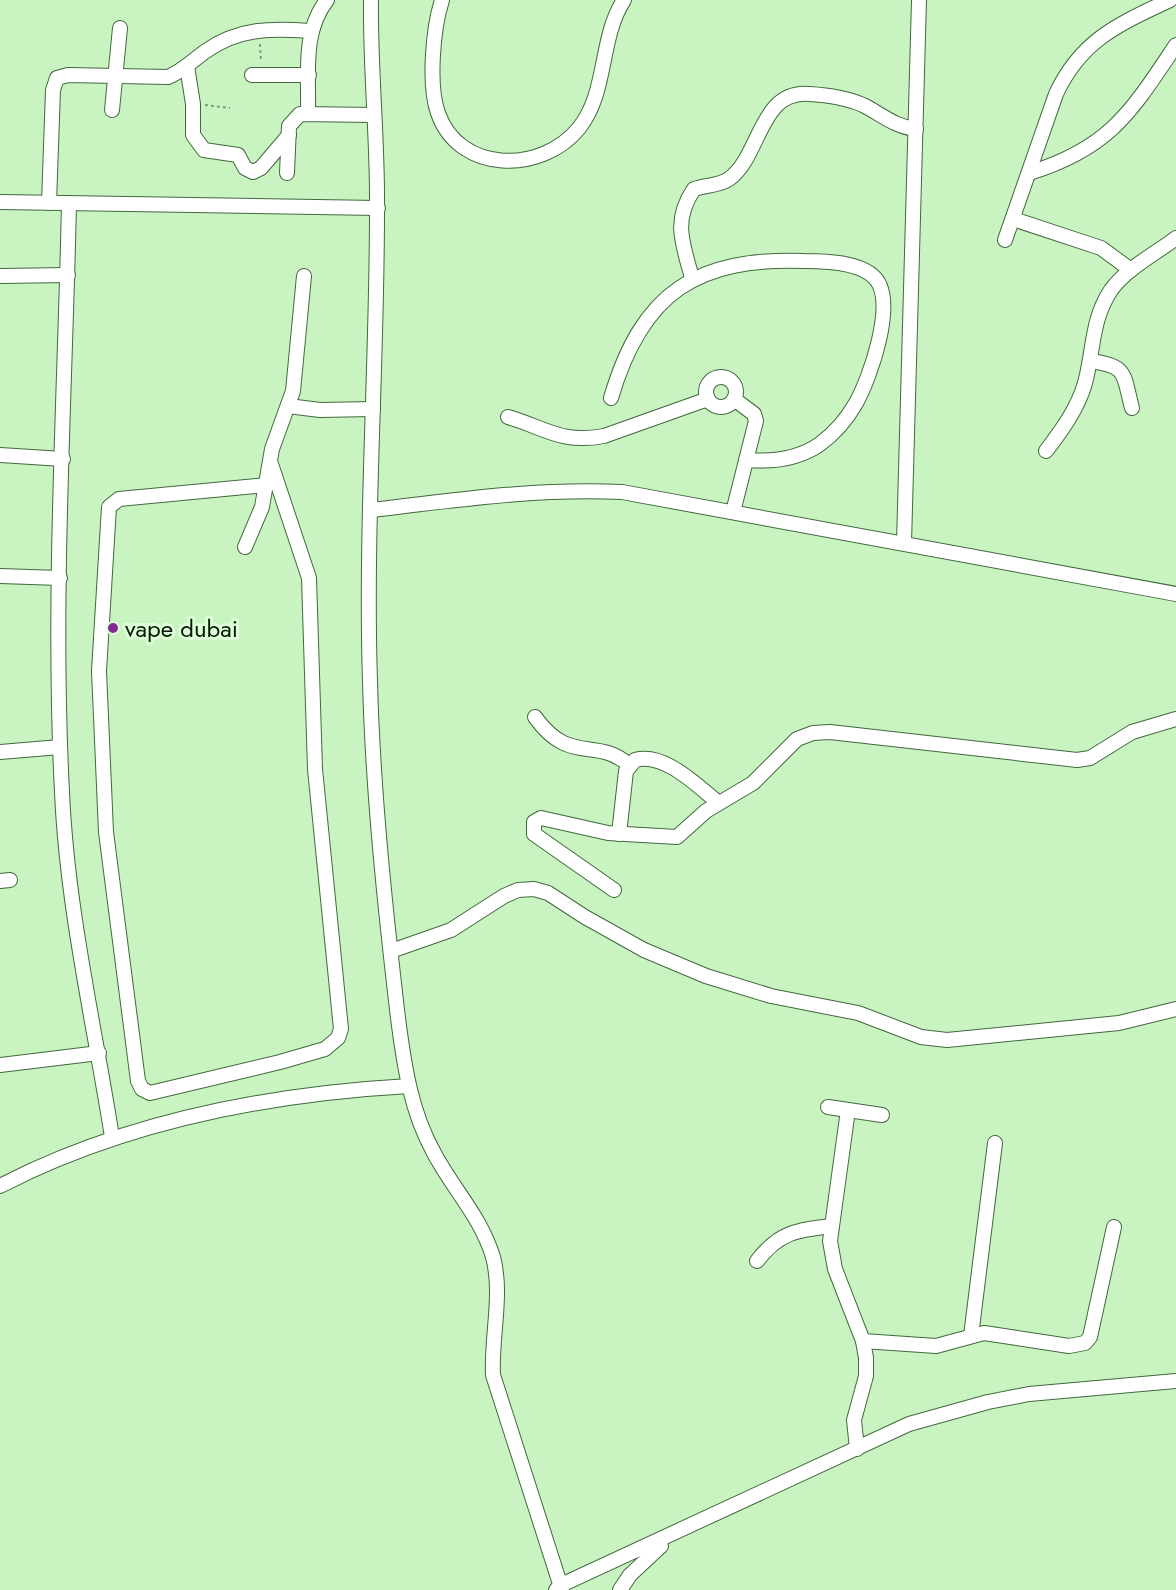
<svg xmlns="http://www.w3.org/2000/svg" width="1176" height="1590" font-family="Jost,sans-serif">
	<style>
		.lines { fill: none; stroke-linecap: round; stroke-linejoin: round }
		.minor-casing { stroke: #42683d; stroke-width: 16 }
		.path { stroke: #7f9f7a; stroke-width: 2; stroke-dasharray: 3 3; stroke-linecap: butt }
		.minor { stroke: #fff; stroke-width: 14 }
		.poi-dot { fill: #852994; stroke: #dcffd7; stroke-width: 2 }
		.labels { text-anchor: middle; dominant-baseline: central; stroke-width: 6; stroke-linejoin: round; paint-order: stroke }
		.poi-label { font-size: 24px; fill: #071605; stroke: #dcffd7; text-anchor: start }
	</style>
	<rect width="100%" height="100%" fill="#c9f4c2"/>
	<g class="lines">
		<!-- minor casing -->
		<g class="minor-casing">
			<g id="minor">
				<path d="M371,0c-1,70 7,141 6,211 0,157 -12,314 -7,471 3,112 15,225 28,336 6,47 13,94 36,135 19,36 47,64 59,104 10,38 -2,79 0,118l69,215"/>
				<path d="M442,0c-9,28 -14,85 -4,113 21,61 104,61 141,15 29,-36 20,-90 45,-128"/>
				<path d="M187,66l6,38v31l11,15 34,5 7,13 8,4 8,-4 28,-33"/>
				<path d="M252,75h57"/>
				<path d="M112,110l8,-82"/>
				<path d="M308,113c1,-39 -6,-81 19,-113"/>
				<path d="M287,173l2,-47 11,-12 74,1"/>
				<path d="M1029,173c81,-25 102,-61 147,-128"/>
				<path d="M0,202l378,6"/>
				<path d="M49,203l4,-113 4,-12 11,-3 100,2c15,-6 25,-17 38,-26 33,-23 66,-23 104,-20"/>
				<path d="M69,203c-4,194 -17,396 -7,589 5,116 32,231 50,345"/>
				<path d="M1013,219l88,29 30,22"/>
				<path d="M1005,240l51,-146c25,-54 63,-70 114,-94"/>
				<path d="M0,276l68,-1"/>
				<path d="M692,278c-9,-34 -20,-57 2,-89 11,-4 25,-3 35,-10 32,-23 30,-89 80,-85 17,1 38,4 54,11 18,9 32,22 53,24"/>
				<path d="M1091,361c37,5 32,13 41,47"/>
				<circle cx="721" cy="392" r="15"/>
				<path d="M611,398c31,-106 86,-141 194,-137 20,0 55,1 70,17 22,24 -5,100 -19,125 -9,16 -21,30 -36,41 -21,15 -49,18 -74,16"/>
				<path d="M288,406l32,4 53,-1"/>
				<path d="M508,417c37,11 54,27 96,19l104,-37"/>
				<path d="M1046,451c16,-21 32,-43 39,-68 9,-33 6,-63 26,-93 16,-22 44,-36 65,-52"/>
				<path d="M0,455l63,4"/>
				<path d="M267,485l-148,14 -10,8 -10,164 7,161 32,249 4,8 8,4 130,-31 45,-13 13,-11 3,-9 -26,-260 -6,-191 -38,-114"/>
				<path d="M372,510c84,-10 166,-22 250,-18l554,102"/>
				<path d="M733,512l23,-91 -2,-7 -20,-15"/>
				<path d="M904,543l15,-543"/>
				<path d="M245,547l17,-40 10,-58 21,-58 11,-115"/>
				<path d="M0,576l60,2"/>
				<path d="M535,717c35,49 61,19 94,48"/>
				<path d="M0,752l60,-5"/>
				<path d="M619,834l7,-63 9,-11c30,-8 62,26 84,43"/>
				<path d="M0,881l10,-1"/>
				<path d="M614,890l-80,-56v-12l7,-4 67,15 69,4 29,-26 47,-28 44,-44 16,-6 17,-1 247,28 13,-2 42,-26 44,-13"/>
				<path d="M391,951l60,-21 53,-34 14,-6 16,-1 14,4 37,24 59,33 62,26 65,20 87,17 63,24 26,3 172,-17 57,-14"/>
				<path d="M0,1065l99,-12"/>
				<path d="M828,1107l54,8"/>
				<path d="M848,1110l-18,131 5,28 28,72 3,17v18l-12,44 3,29"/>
				<path d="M0,1186c126,-65 268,-92 409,-100"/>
				<path d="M757,1261c22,-29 40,-31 75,-35"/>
				<path d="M971,1336l24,-193"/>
				<path d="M863,1341l73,5 48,-13 85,13 16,-3 5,-6 24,-110"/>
				<path d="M556,1590l5,-5 348,-161 79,-22 41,-8 147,-13"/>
				<path d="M620,1590l10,-15 31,-29"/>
			</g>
		</g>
		<!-- path -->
		<g class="path">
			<path d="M260,44l1,18"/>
			<path d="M205,105l25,3"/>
		</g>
		<!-- minor -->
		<use href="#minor" class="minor"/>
	</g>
	<!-- markers -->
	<circle class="poi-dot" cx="113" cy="628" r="6"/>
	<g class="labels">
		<!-- poi labels -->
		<g class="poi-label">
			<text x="125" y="628">vape dubai</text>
		</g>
	</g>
</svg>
